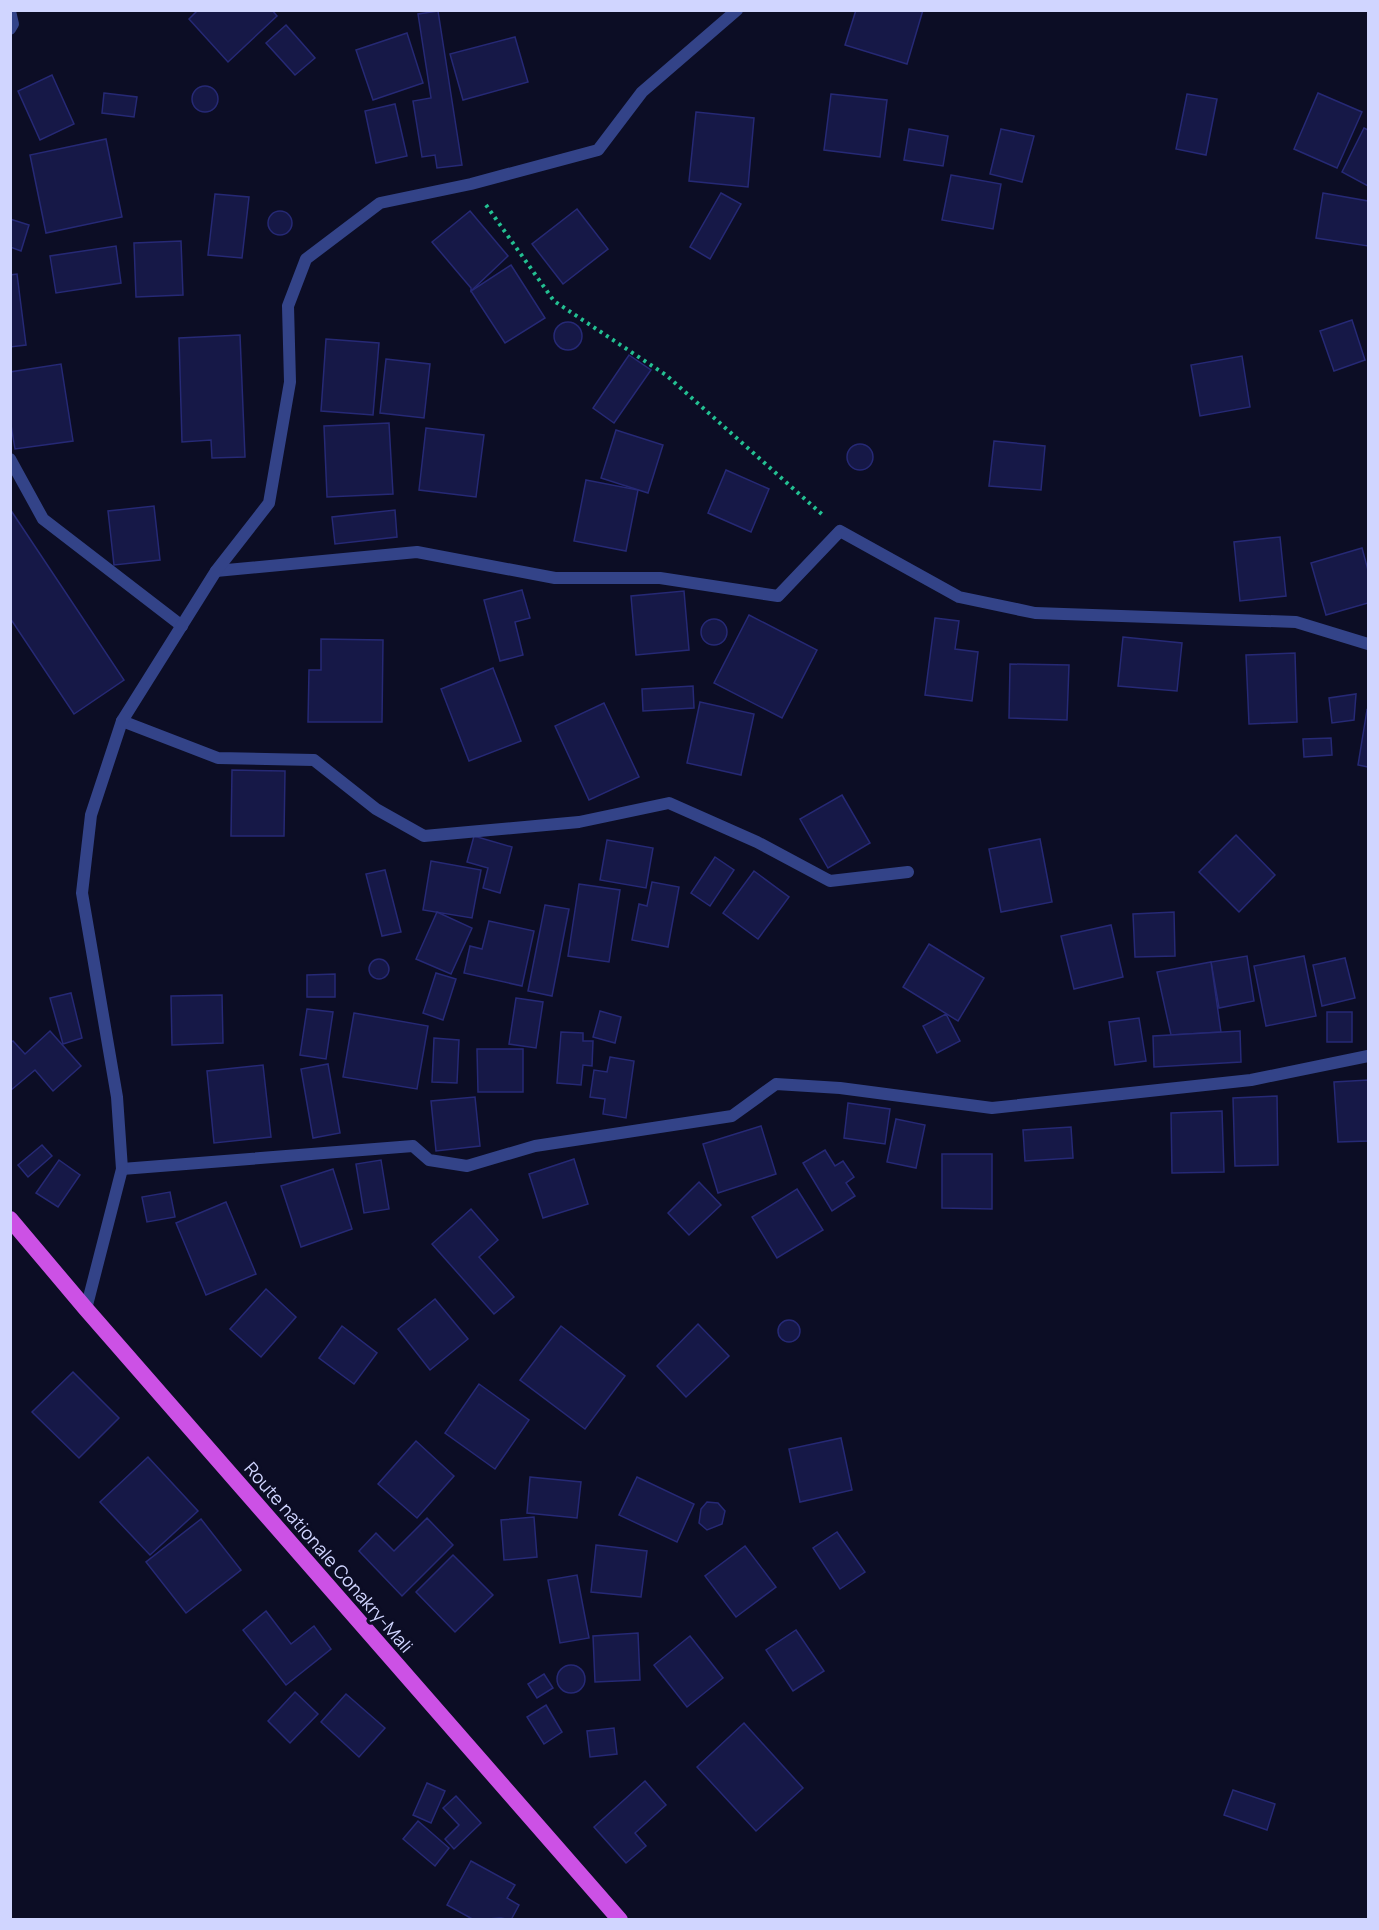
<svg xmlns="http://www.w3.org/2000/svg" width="1379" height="1930" font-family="Manrope,sans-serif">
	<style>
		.building { fill: #161847; stroke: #262975; stroke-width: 1.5 }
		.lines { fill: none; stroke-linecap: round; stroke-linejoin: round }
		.path { stroke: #23c092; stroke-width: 4; stroke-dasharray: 3 4.5; stroke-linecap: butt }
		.minor { stroke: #334388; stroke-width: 12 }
		.trunk { stroke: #cc51e5; stroke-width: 16 }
		.labels { text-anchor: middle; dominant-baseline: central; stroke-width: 6; stroke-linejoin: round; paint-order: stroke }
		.street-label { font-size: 18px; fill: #d0d5ff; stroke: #0c0d25 }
	</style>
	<rect width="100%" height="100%" fill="#0c0d25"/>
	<!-- building -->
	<g class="building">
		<path d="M198,10h74l5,6 -49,46 -39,-43z"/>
		<path d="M856,10h67l-16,54 -62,-19z"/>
		<path d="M438,11l24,154 -25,3 -2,-13 -13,2 -9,-56 18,-3 -13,-84z"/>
		<path d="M286,25l29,33 -20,17 -29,-32z"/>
		<path d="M407,33l16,50 -50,17 -17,-50z"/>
		<path d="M515,37l13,45 -65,18 -13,-46z"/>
		<path d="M52,75l22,49 -34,16 -22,-49z"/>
		<circle cx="205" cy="99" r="13"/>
		<path d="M104,93l33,4 -3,20 -32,-4z"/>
		<path d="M1318,93l44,19 -25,56 -43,-19z"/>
		<path d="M831,94l56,6 -7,57 -56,-7z"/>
		<path d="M1187,94l30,5 -11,56 -30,-6z"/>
		<path d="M395,104l12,52 -31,7 -11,-52z"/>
		<path d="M696,112l58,6 -6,69 -59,-6z"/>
		<path d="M1364,128l4,2v56l-26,-14z"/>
		<path d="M909,129l39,7 -5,30 -39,-6z"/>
		<path d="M1001,129l33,7 -12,46 -32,-8z"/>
		<path d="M106,139l16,78 -76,16 -16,-78z"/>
		<path d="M951,175l50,9 -8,45 -51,-9z"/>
		<path d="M721,193l20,11 -31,55 -20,-12z"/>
		<path d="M1323,193l45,8v45l-52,-8z"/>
		<path d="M215,194l34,3 -7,61 -34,-3z"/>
		<path d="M577,209l31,40 -45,35 -31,-40z"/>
		<circle cx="280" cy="223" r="12"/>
		<path d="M470,211l38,45 -37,35v-3l-39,-46z"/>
		<path d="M10,219l19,6 -8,26 -11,-4z"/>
		<path d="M181,241l2,54 -47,2 -2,-54z"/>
		<path d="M116,246l5,37 -65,10 -6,-37z"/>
		<path d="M511,265l34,53 -40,25 -34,-52z"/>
		<path d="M17,274l9,71 -16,2v-72z"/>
		<path d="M1352,320l13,40 -31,11 -14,-40z"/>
		<circle cx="568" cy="336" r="14"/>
		<path d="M240,335l5,122 -33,1 -1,-18 -29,2 -3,-104z"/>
		<path d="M326,339l53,4 -6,72 -52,-4z"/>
		<path d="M629,355l22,15 -37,53 -21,-15z"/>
		<path d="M1242,356l8,51 -50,9 -9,-51z"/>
		<path d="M386,359l44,5 -6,54 -44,-5z"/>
		<path d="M61,364l12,77 -58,8 -5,-30v-47z"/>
		<path d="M389,423l4,71 -66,3 -3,-71z"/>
		<path d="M426,428l58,7 -8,62 -57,-7z"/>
		<path d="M616,430l47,15 -15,48 -47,-15z"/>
		<path d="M994,441l51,5 -4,44 -52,-4z"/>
		<circle cx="860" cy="457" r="13"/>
		<path d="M726,470l43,19 -18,43 -43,-19z"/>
		<path d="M586,480l52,10 -12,61 -52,-10z"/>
		<path d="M154,506l6,54 -46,5 -6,-54z"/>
		<path d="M10,509l114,171 -50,34 -64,-96z"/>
		<path d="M395,510l2,27 -62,7 -3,-27z"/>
		<path d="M1280,537l6,59 -46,5 -6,-59z"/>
		<path d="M1362,548l6,22v33l-42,12 -15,-52z"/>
		<path d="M522,590l8,28 -15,4 8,33 -23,6 -16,-61z"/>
		<path d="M684,591l5,59 -53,5 -5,-59z"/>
		<path d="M749,615l68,35 -35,68 -68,-35z"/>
		<path d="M935,618l24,3 -4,28 23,3 -6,49 -47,-6z"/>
		<circle cx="714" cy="632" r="13"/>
		<path d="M1123,637l59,6 -5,48 -59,-5z"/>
		<path d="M321,639l62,1 -1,82h-74l1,-52h12z"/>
		<path d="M1295,653l2,69 -48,2 -3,-69z"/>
		<path d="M1010,664l59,1 -2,55 -58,-2z"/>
		<path d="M493,668l28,73 -52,20 -28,-72z"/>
		<path d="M693,686l1,22 -51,3 -1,-22z"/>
		<path d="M1356,694l-2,26 -22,3 -3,-25z"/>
		<path d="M700,702l54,12 -13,61 -54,-12z"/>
		<path d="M604,703l35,74 -50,23 -34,-74z"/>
		<path d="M1367,710l1,1v56l-10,-2z"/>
		<path d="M1331,738l1,17 -28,2 -1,-18z"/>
		<path d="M232,770l53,1 -1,65h-53z"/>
		<path d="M842,795l28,48 -42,25 -28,-49z"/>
		<path d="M1236,835l39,40 -36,37 -40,-40z"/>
		<path d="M474,836l38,11 -12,46 -17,-5 5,-20 -21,-6z"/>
		<path d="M1040,839l12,63 -51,10 -12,-63z"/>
		<path d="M607,840l46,8 -7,40 -46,-8z"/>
		<path d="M715,857l19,13 -24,36 -19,-13z"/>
		<path d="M431,861l50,9 -9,48 -49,-8z"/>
		<path d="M385,870l16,62 -19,4 -16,-62z"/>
		<path d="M754,871l35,26 -31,42 -35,-26z"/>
		<path d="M652,882l27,5 -11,60 -36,-7 7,-36 8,2z"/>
		<path d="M579,884l41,6 -11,72 -41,-6z"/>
		<path d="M545,905l24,4 -17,87 -24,-5z"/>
		<path d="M437,912l35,16 -21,46 -35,-15z"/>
		<path d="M1174,912l1,44 -40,1 -2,-43z"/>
		<path d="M489,921l45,10 -12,55 -58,-13 6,-27 12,3z"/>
		<path d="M1111,925l12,52 -49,12 -13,-53z"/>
		<path d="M929,944l55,34 -26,43 -55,-34z"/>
		<path d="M1247,956l7,45 -35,7 -8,-46z"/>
		<path d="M1304,956l12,60 -50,10 -12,-60z"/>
		<path d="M1345,958l10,40 -33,8 -9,-41z"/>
		<circle cx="379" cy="969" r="10"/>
		<path d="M1211,962l10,70 -50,3 -14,-63z"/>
		<path d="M436,973l20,6 -13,41 -20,-7z"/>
		<path d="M335,974v23h-28v-22z"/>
		<path d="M71,993l11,45 -19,6 -13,-46z"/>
		<path d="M222,995l1,48 -51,2 -1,-49z"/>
		<path d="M516,998l27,4 -7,46 -27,-4z"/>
		<path d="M307,1009l26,3 -7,47 -26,-4z"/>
		<path d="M600,1011l21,6 -6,26 -22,-6z"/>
		<rect x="1327" y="1012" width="25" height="30"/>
		<path d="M354,1013l74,13 -11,63 -74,-12z"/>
		<path d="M946,1014l14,27 -23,12 -14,-27z"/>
		<path d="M1139,1018l7,43 -31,4 -6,-43z"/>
		<path d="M50,1031l31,35 -28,25 -18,-21 -25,21v-48l3,-2 12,13z"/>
		<path d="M1240,1031l1,31 -87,5 -1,-31z"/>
		<path d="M561,1032l22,1v8h10l-1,25 -9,-1 -2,20 -24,-2z"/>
		<path d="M434,1038l25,2 -2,43 -25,-1z"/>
		<path d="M477,1049h46v43h-45z"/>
		<path d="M610,1057l24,4 -8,57 -23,-4 2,-15 -15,-2 4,-27 13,2z"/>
		<path d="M328,1064l12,69 -27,5 -12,-69z"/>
		<path d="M263,1065l8,72 -57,6 -7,-72z"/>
		<path d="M1368,1080v61l-30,1 -4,-60z"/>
		<path d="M1277,1096l1,69 -43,1 -2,-68z"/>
		<path d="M475,1097l5,49 -44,5 -5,-50z"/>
		<path d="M848,1103l42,6 -5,35 -41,-6z"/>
		<path d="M1222,1111l2,61 -52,1 -1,-60z"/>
		<path d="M896,1119l29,6 -9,43 -29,-6z"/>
		<path d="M761,1126l15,48 -58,19 -15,-49z"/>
		<path d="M1071,1127l2,31 -48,3 -2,-31z"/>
		<path d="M42,1145l10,11 -24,21 -10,-12z"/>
		<path d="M825,1150l10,16 8,-5 11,16 -8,6 9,13 -23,15 -29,-48z"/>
		<path d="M942,1154h50v55l-50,-1z"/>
		<path d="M574,1159l14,45 -45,14 -14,-44z"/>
		<path d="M59,1160l21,15 -22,32 -22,-14z"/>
		<path d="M381,1160l8,49 -25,4 -8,-49z"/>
		<path d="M333,1169l19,60 -51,18 -20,-61z"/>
		<path d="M699,1182l22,23 -32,30 -21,-22z"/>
		<path d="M797,1189l26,41 -46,28 -25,-41z"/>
		<path d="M170,1192l5,25 -28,5 -5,-25z"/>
		<path d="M226,1202l30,72 -50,21 -30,-72z"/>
		<path d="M471,1209l27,31 -19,17 35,40 -20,17 -62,-70z"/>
		<path d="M266,1289l30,28 -35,40 -31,-28z"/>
		<path d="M435,1299l33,40 -38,31 -32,-41z"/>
		<circle cx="789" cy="1331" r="11"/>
		<path d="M698,1324l31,32 -43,41 -29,-31z"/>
		<path d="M342,1326l35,27 -23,31 -35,-26z"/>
		<path d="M561,1326l64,50 -40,53 -65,-49z"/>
		<path d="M73,1372l46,46 -40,40 -47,-46z"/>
		<path d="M479,1384l50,36 -34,49 -50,-36z"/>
		<path d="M841,1438l11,52 -52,12 -11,-53z"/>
		<path d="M416,1441l38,35 -37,42 -39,-34z"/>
		<path d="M148,1457l50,54 -48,44 -50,-53z"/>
		<path d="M530,1477l51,5 -4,36 -50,-5z"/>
		<path d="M637,1477l57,27 -17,38 -58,-27z"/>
		<path d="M707,1502l11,1 7,8 -3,13 -15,6 -8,-7 2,-14z"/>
		<path d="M534,1517l3,40 -33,3 -3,-40z"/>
		<path d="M427,1518l26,27 -51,51 -43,-45 17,-18 18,18z"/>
		<path d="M201,1519l40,51 -55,43 -40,-51z"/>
		<path d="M837,1532l28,40 -25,17 -27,-41z"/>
		<path d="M596,1545l51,6 -6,46 -50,-5z"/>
		<path d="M745,1546l31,41 -40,30 -31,-41z"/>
		<path d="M453,1555l40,40 -38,37 -39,-40z"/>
		<path d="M577,1575l12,63 -29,5 -12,-63z"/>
		<path d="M266,1611l25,33 23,-18 17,23 -45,36 -43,-55z"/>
		<path d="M796,1630l28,41 -31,20 -27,-41z"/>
		<path d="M638,1633l2,47 -45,2 -2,-46z"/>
		<path d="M690,1636l33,42 -36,29 -33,-42z"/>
		<circle cx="571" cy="1679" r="14"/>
		<path d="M544,1674l9,14 -16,10 -9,-14z"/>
		<path d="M295,1692l23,22 -28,29 -22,-22z"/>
		<path d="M346,1694l39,34 -26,29 -38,-35z"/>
		<path d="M546,1705l16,27 -18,12 -17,-27z"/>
		<path d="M744,1723l59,65 -47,43 -59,-64z"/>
		<path d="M614,1728l3,26 -27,3 -3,-26z"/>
		<path d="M645,1781l21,24 -31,28 11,13 -20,17 -32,-36z"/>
		<path d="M427,1783l18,8 -14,32 -18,-8z"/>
		<path d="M1233,1790l42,14 -8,26 -43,-15z"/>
		<path d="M456,1796l25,27 -27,26 -9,-10 14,-14 -16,-17z"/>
		<path d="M418,1821l31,27 -14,18 -32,-27z"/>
		<path d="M471,1861l44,24 -8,13 12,7 -8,15 -10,-2 -27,2 -27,-15z"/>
	</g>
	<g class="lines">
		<!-- path -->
		<path class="path" d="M486,205l68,96 112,74 158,141"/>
		<!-- minor -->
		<g class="minor">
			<path d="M10,11l3,13 -3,5"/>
			<path d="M10,459l33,60 139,107"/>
			<path d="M216,571l201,-19 138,26h105l118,18 62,-65 119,66 76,16 261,9 72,22"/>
			<path d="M122,721l96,37 96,2 62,49 48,27 155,-14 90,-19 88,39 73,39 78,-9"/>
			<path d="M122,1169l291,-23 16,14 38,6 68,-20 197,-30 44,-32 64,4 152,20 259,-28 117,-24"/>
			<path d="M86,1309l36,-140 -5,-72 -35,-204 9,-78 31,-94 94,-150 53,-68 21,-121 -2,-76 18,-47 74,-56 91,-19 127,-34 44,-58 95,-82"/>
		</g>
		<!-- trunk -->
		<path class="trunk" d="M10,1219l76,90 534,611"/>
	</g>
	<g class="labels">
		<!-- street labels -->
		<g class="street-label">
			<text transform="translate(329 1557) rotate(49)">Route nationale Conakry-Mali</text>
		</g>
	</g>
	<!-- border -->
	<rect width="1379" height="1930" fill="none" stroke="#d0d5ff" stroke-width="24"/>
</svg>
